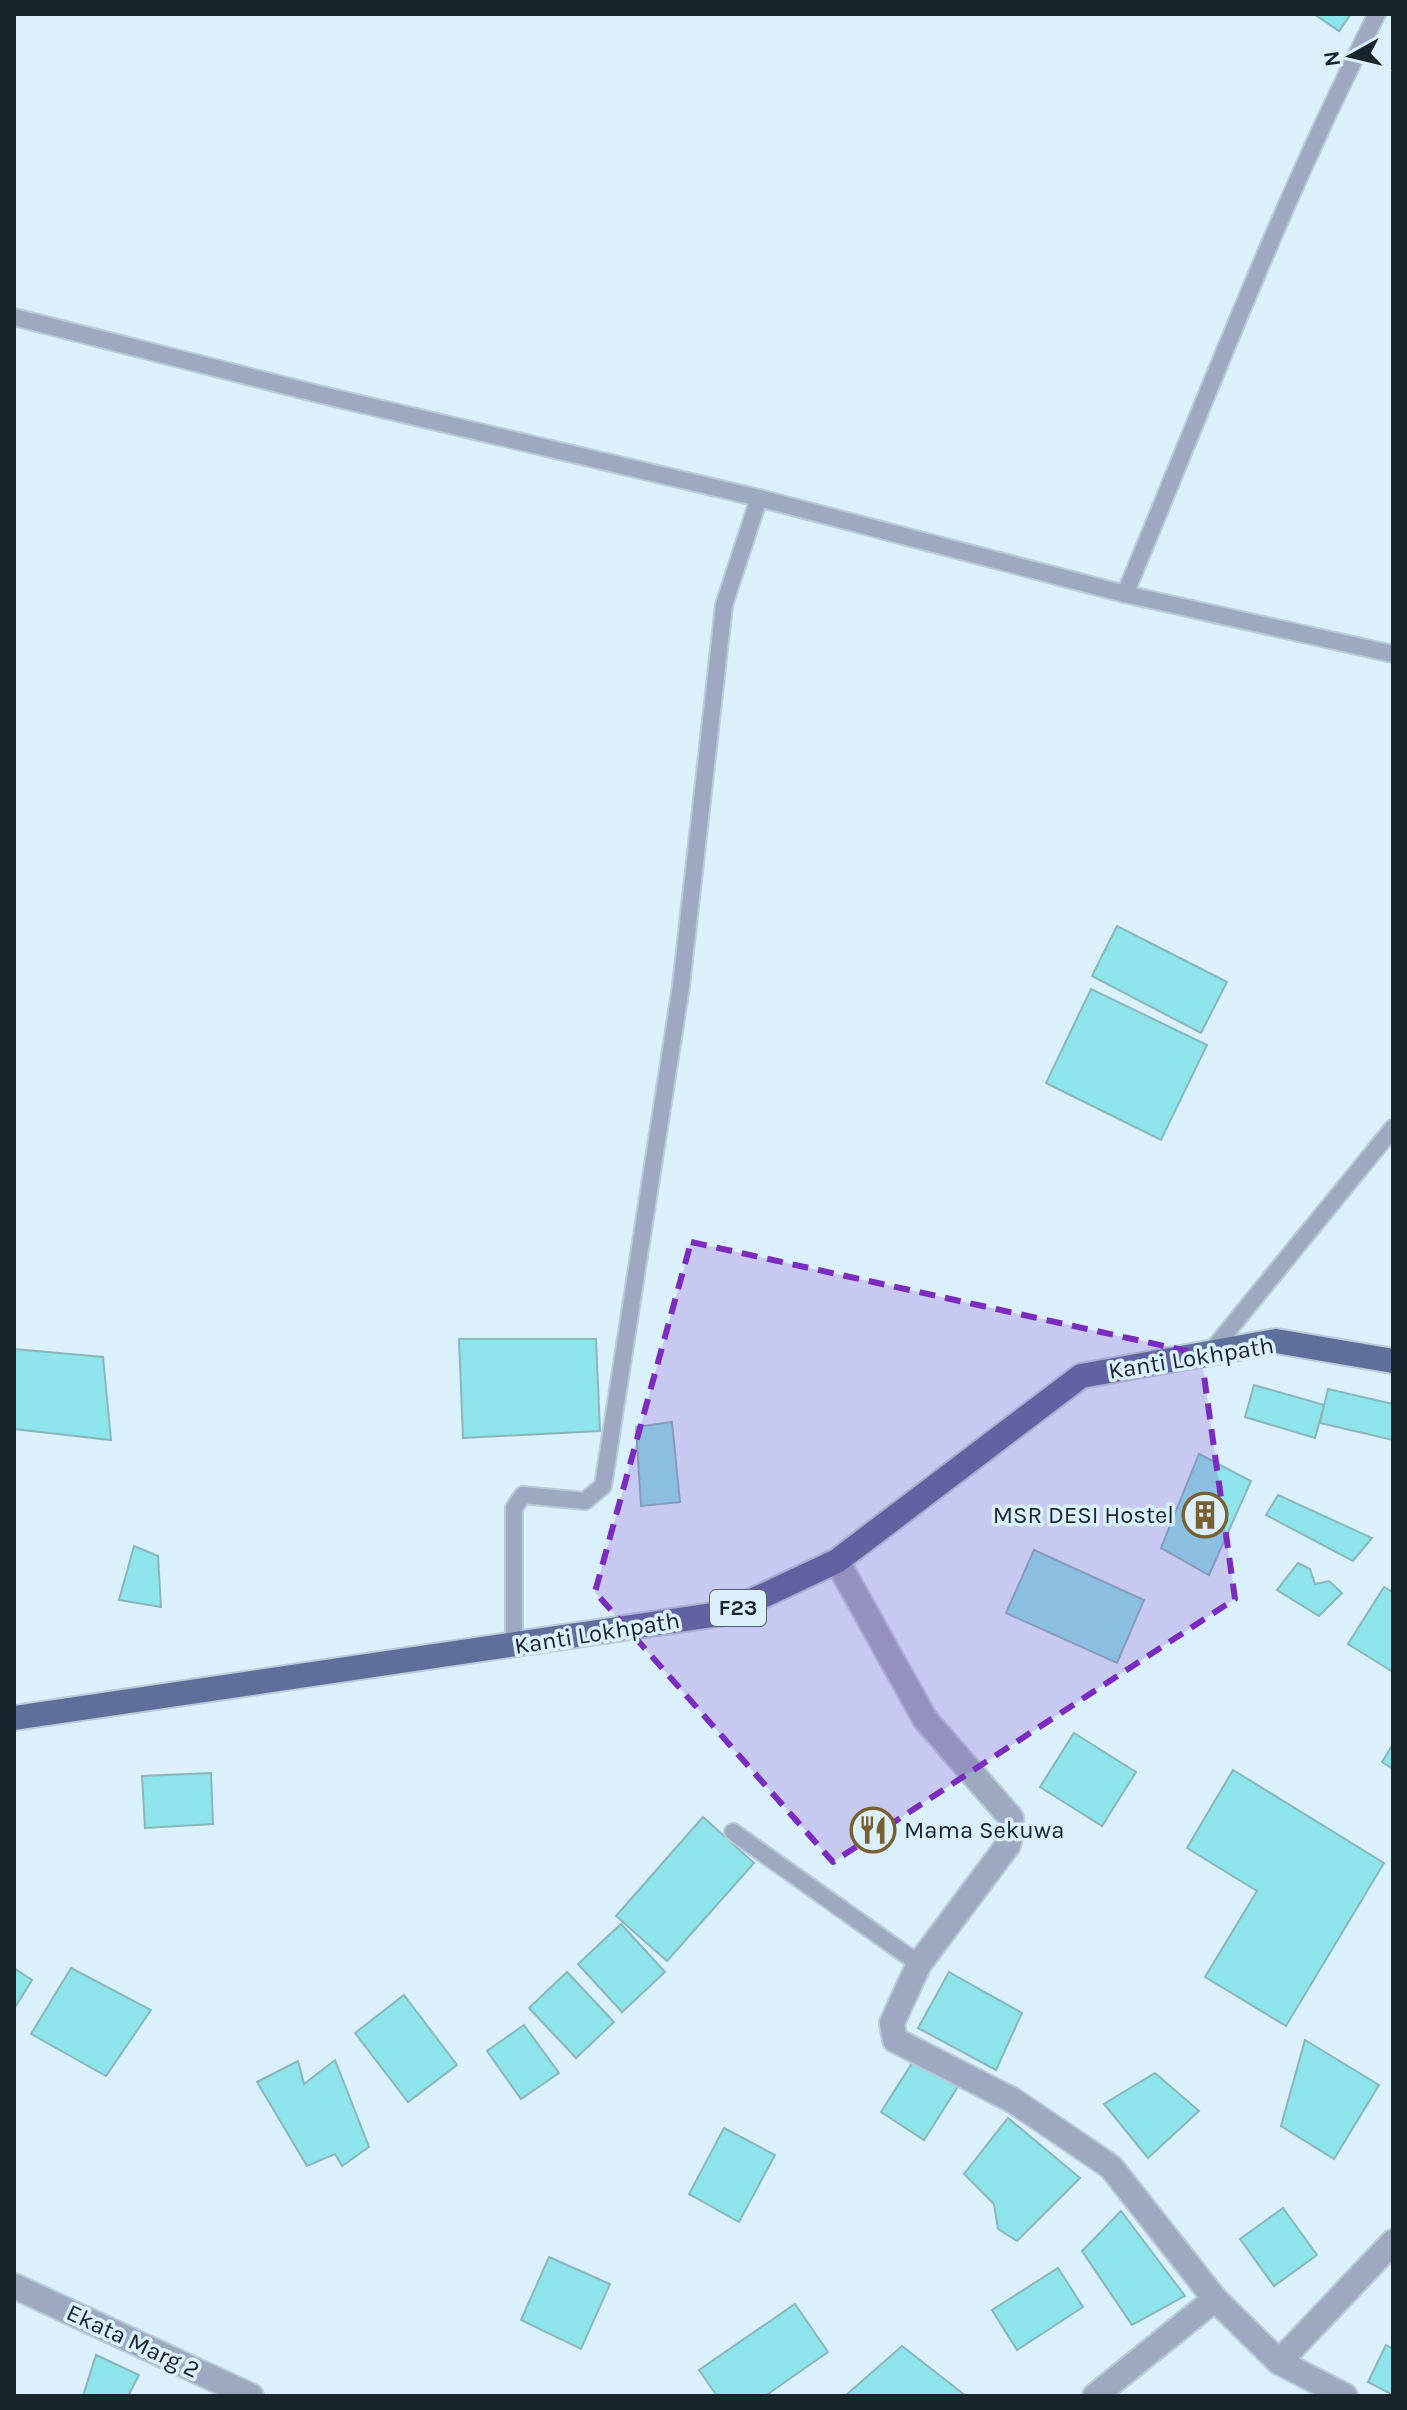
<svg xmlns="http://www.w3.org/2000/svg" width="1407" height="2410" font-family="Karla,sans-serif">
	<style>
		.building { fill: #8ee4eb; stroke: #89b6ba; stroke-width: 2 }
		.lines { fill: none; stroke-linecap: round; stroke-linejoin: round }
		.service-casing { stroke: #b8cbd8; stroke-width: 20 }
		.minor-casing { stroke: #b8cbd8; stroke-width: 28 }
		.primary-casing { stroke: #b8cbd8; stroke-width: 28 }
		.service { stroke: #9da9c1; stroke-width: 16 }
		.minor { stroke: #9da9c1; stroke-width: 24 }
		.primary { stroke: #5c709b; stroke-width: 24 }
		.marked { fill: #7b2cbf; fill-opacity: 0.2; stroke: #7b2cbf; stroke-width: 6; stroke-dasharray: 16 10; stroke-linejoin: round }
		.labels { text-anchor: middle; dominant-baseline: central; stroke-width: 7; stroke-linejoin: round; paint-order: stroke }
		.shield { fill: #dbf0fd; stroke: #52626b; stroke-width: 2 }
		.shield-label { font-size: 22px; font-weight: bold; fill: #18252d }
		.street-label { font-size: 24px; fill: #18252d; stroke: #dbf0fd }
		.poi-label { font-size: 24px; fill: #18252d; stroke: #dbf0fd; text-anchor: end }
	</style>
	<rect width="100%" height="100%" fill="#dbf0fd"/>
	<!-- building -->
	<g class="building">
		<path d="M1314,14h37l-12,17z"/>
		<path d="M1117,926l110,56 -26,51 -109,-57z"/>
		<path d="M1091,989l116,56 -46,95 -115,-57z"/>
		<path d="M459,1339h137l4,92 -137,7z"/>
		<path d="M14,1349l89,8 8,83 -97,-11z"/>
		<path d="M1254,1385l70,20 -9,33 -70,-21z"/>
		<path d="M1328,1389l65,15v36l-73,-17z"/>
		<path d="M672,1422l8,80 -39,4 -5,-79z"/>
		<path d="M1199,1454l52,27 -42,94 -48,-27z"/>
		<path d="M1278,1495l94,43 -19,23 -87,-46z"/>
		<path d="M134,1546l24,10 3,51 -42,-7z"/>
		<path d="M1034,1550l110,50 -27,63 -111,-50z"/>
		<path d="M1298,1563l12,6 5,15 14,-3 13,12 -23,23 -42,-26z"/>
		<path d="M1384,1587l9,5v80l-45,-28z"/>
		<path d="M1074,1733l62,39 -34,54 -62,-39z"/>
		<path d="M1393,1744v25l-11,-7z"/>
		<path d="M1233,1770l151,93 -98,163 -81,-49 52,-86 -70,-43z"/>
		<path d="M211,1773l2,51 -68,4 -3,-52z"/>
		<path d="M703,1817l51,46 -87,98 -51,-45z"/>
		<path d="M621,1924l44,48 -43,40 -44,-48z"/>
		<path d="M14,1968l18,12 -18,29z"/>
		<path d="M71,1968l80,42 -45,66 -75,-42z"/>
		<path d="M567,1972l47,50 -38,36 -47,-50z"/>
		<path d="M949,1972l73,41 -26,57 -78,-42z"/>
		<path d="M404,1995l53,70 -49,37 -53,-69z"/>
		<path d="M524,2025l35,48 -38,26 -34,-48z"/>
		<path d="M1305,2040l74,45 -45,74 -53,-33z"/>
		<path d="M916,2057l43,28 -35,55 -43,-28z"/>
		<path d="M335,2060l34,87 -27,19 -7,-12 -28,12 -50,-84 41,-21 6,23z"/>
		<path d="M1155,2073l44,38 -51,47 -44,-54z"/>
		<path d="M1008,2118l72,60 -63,63 -19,-12 -4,-25 -30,-30z"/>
		<path d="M724,2128l51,27 -36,67 -50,-28z"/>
		<path d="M1283,2208l34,47 -43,31 -34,-47z"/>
		<path d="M1121,2211l64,85 -53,29 -50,-74z"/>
		<path d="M549,2257l61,27 -29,65 -60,-29z"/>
		<path d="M1058,2268l25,39 -66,43 -25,-40z"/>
		<path d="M795,2304l33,48 -63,44h-48l-18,-26z"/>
		<path d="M1386,2345l7,4v46l-25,-13z"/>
		<path d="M902,2346l64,50h-121z"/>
		<path d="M96,2355l43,20 -11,21h-45z"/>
	</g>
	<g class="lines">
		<!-- service casing -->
		<g class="service-casing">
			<g id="service">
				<path d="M14,317l300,76 445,105 366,96 268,60"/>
				<path d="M1125,594c81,-194 156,-393 252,-580"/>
				<path d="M1209,1354l184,-226"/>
				<path d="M514,1646v-138l9,-13 62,6 18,-15 78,-500 43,-381 35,-107"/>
				<path d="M733,1832l186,132"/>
			</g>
		</g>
		<!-- minor casing -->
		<g class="minor-casing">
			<g id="minor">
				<path d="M837,1561l88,158 86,99 1,13 -4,14 -89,119 -27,59 3,17 119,61 97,66 104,132 64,63 66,34"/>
				<path d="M14,2286l237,110"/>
				<path d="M1279,2362l114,-120"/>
				<path d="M1095,2396l120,-97"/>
			</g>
		</g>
		<!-- primary casing -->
		<g class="primary-casing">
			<path id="primary" d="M14,1718l712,-105 111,-52 244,-185 195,-35 117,20"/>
		</g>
		<!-- service -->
		<use href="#service" class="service"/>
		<!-- minor -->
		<use href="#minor" class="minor"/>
		<!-- primary -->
		<use href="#primary" class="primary"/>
	</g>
	<!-- marked area -->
	<path class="marked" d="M691,1242l510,112 34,245 -402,263 -238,-270z"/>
	<!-- icons -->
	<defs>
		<g id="building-ring" transform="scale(2.3)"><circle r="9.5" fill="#dbf0fd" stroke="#7a5f31" stroke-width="1.5"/><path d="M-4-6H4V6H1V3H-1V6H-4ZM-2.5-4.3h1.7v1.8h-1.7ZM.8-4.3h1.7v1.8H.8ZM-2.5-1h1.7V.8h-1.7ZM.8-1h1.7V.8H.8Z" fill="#7a5f31"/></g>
		<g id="restaurant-ring" transform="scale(2.3)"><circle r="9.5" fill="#dbf0fd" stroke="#7a5f31" stroke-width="1.5"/><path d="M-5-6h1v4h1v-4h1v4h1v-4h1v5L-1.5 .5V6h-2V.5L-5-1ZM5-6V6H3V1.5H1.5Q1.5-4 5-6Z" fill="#7a5f31"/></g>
	</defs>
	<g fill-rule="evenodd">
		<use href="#building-ring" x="1205" y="1515"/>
		<use href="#restaurant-ring" x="873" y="1830"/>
	</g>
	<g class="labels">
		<!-- shield labels -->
		<rect class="shield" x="710" y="1590" width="56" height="36" rx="6"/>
		<g class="shield-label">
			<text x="738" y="1608">F23</text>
		</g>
		<!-- street labels -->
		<g class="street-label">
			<text transform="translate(1191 1358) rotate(-9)">Kanti Lokhpath</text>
			<text transform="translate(597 1633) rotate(-9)">Kanti Lokhpath</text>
			<text transform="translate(133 2341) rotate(25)">Ekata Marg 2</text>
		</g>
		<!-- poi labels -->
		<g class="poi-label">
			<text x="1174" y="1515">MSR DESI Hostel</text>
			<text x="904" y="1830" text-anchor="start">Mama Sekuwa</text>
		</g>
	</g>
	<!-- border -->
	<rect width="1407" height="2410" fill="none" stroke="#18252d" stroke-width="32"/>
	<!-- north arrow -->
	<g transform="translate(1351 56) rotate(262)" stroke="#dbf0fd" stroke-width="6" paint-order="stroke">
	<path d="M0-6L14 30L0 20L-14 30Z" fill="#18252d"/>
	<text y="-12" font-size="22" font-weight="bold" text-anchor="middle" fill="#18252d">N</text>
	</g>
</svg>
